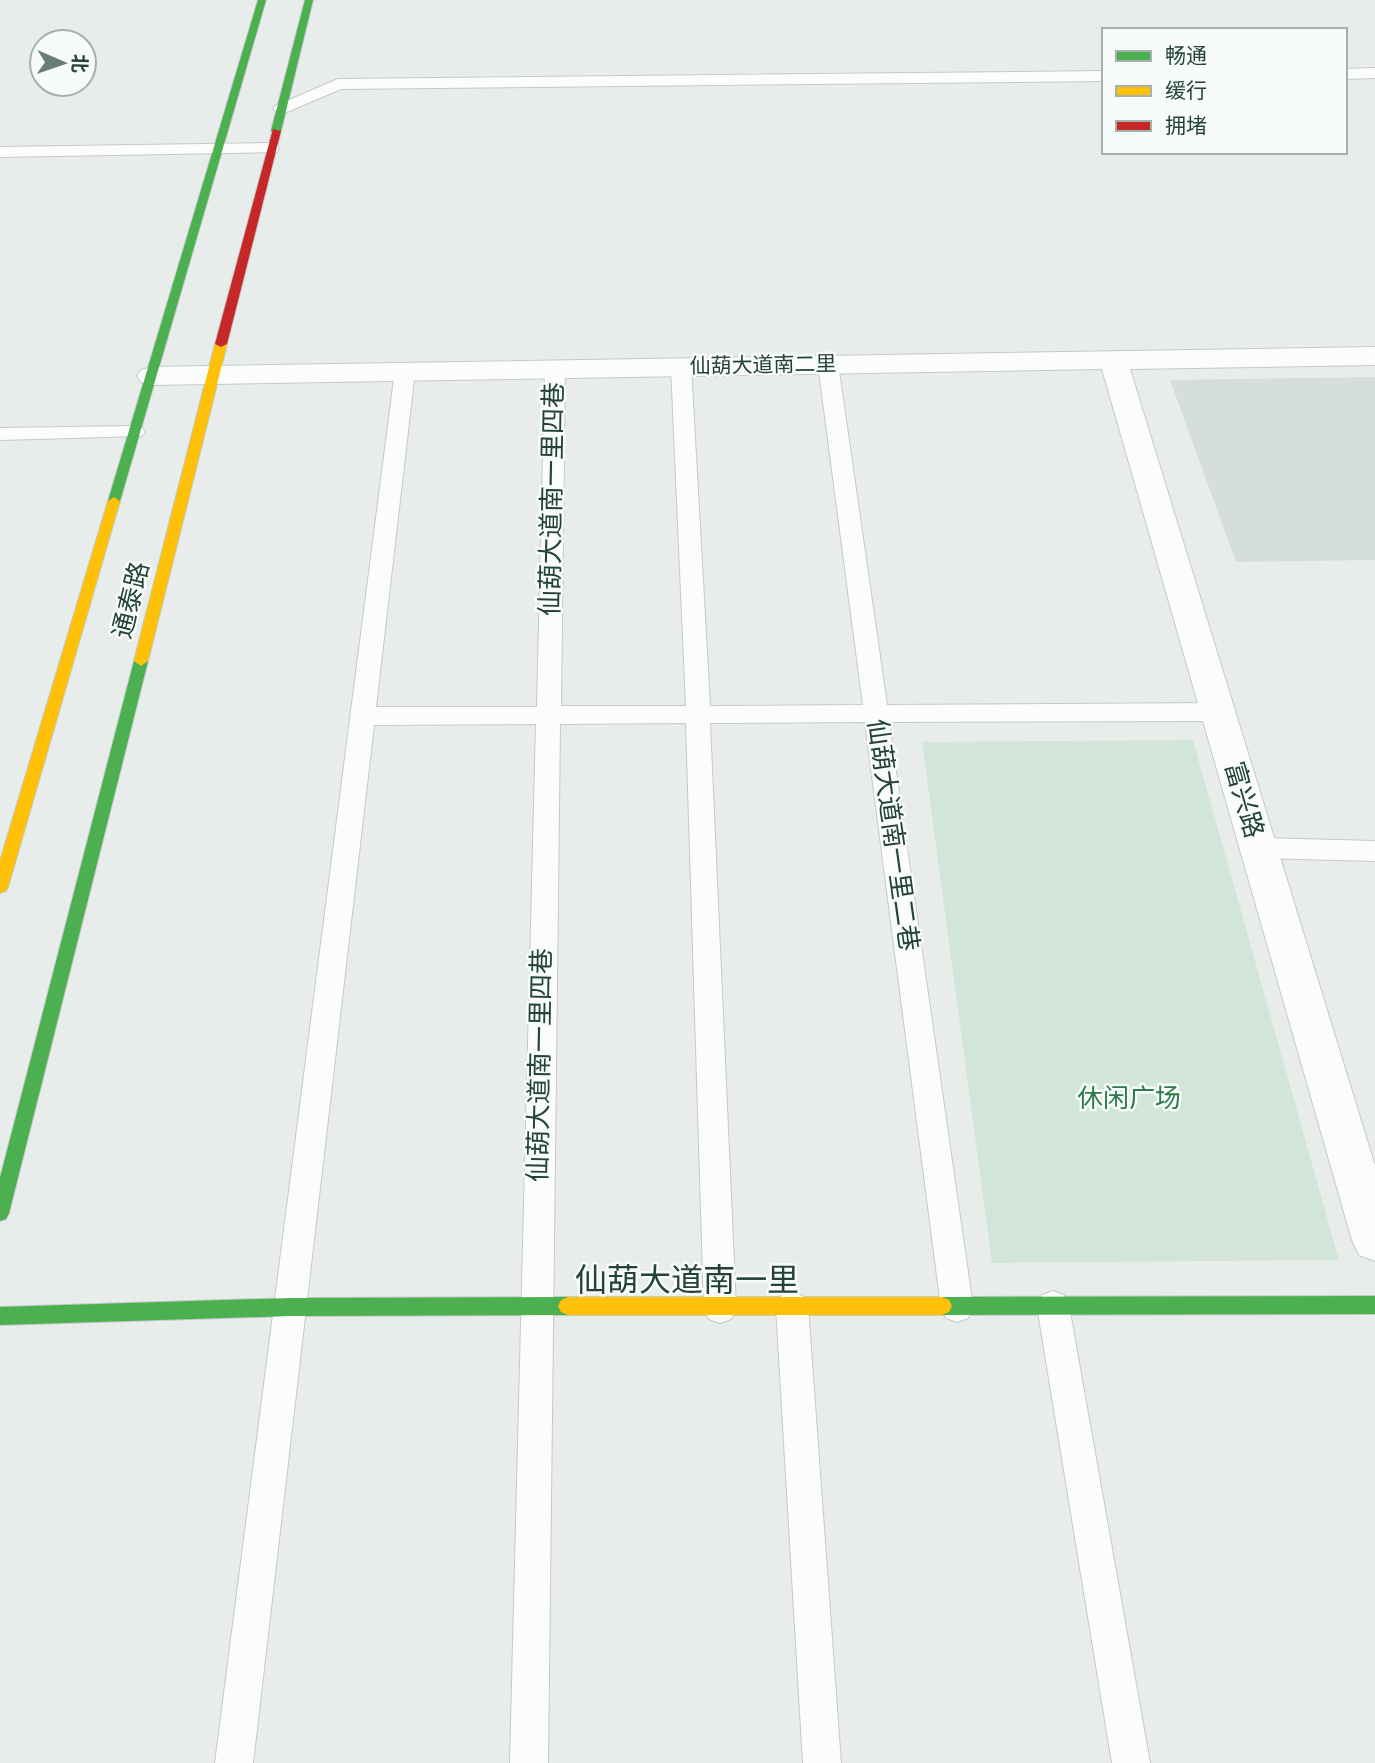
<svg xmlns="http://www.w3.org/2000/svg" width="1375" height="1763" font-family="Karla,'Noto Sans SC',sans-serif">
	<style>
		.built { fill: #d6dedb }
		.green { fill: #d1e6d8 }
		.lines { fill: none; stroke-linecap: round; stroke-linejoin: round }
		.lane-casing { stroke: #c5cac8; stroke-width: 2 }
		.street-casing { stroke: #c5cac8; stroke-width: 2 }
		.fast-casing { stroke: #c3cbc8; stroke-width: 2 }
		.slow-casing { stroke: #c3cbc8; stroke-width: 2 }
		.jam-casing { stroke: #c3cbc8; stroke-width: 2 }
		.lane { fill: #fcfcfc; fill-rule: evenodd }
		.street { fill: #fcfcfc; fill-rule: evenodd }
		.fast { fill: #4caf50; fill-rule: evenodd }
		.slow { fill: #ffc107; fill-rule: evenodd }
		.jam { fill: #c62828; fill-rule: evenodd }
		.labels { text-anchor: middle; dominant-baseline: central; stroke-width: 5; stroke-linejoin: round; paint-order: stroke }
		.far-street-label { font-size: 21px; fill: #24423a; stroke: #f7fbf9 }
		.street-label { font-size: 26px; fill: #24423a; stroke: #f7fbf9 }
		.park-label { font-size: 26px; fill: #2d7a4b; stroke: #f7fbf9 }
		.near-street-label { font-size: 32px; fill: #24423a; stroke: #f7fbf9 }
	</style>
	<rect width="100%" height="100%" fill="#e8edeb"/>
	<!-- built -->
	<path class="built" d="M1375,377v183l-139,2 -66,-182z"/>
	<!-- green -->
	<path class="green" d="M1193,740l146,520 -347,3 -70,-521z"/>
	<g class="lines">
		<!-- lane casing -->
		<g class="lane-casing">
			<g id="lane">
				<path d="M1375,68v10l-30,1v-10z"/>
				<path d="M1104,71v10l-763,8 -54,23 -6,2 -8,-5 2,-3 63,-27z"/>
				<path d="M271,143l6,1 2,4 -2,4 -277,5v-10z"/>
				<path d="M828,358l10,6 49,341 331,-2 9,3 3,6 -3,6 -9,3 -329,1 84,585 -5,11 -11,4 -11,-4 -5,-11 -76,-585 -155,1 26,585 -5,11 -11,4 -11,-4 -5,-11 -18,-585 -126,1 -12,1039h-38l26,-1039 -162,1 -121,1038h-38l180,-1392 10,-6 10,6 -39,336h161l8,-339 10,-6 10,6 -4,338h125l-15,-340 10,-6 10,6 19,340 153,-1 -45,-341z"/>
				<path d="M135,426l7,2 3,4 -3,4 -142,4v-12z"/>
				<path d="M1258,838l117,3v20l-117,-3 -9,-3 -4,-7 4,-7z"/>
				<path d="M1053,1291l11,4 5,11 81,457h-38l-75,-457 5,-11z"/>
				<path d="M792,1292l11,4 5,11 33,456h-38l-27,-456 5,-11z"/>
			</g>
		</g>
		<!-- street casing -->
		<g class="street-casing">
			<path id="street" d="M1375,347v18l-245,4 245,797v95l-16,-6 -7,-15 -250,-871 -951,16 -10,-3 -4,-6 4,-6 10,-3z"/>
		</g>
		<!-- fast casing -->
		<g class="fast-casing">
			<g id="fast">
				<path d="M258,0h8l-146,501 -1,3h-10l-1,-3z"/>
				<path d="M305,0h8l-32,131 -5,3 -5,-3z"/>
				<path d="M141,656l7,5 -139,552 -3,6 -6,2v-43l134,-517z"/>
				<path d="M1375,1296v18l-433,1 -7,-3 -3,-6 3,-6 7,-3z"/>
				<path d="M568,1297l7,3 3,6 -3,6 -7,3 -277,1 -291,9v-18l291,-9z"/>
			</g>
		</g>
		<!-- slow casing -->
		<g class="slow-casing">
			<g id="slow">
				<path d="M221,341l6,3 -79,317 -7,5 -7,-5 81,-317z"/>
				<path d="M114,497l6,4 -112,386 -2,4 -6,2v-32l108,-360z"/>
				<path d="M568,1297h374l7,3 3,6 -3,6 -7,3h-374l-7,-3 -3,-6 3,-6z"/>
			</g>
		</g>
		<!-- jam casing -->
		<g class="jam-casing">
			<path id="jam" d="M273,129l8,2 -54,213 -6,3 -6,-3z"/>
		</g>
		<!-- lane -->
		<use href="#lane" class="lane"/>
		<!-- street -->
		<use href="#street" class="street"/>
		<!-- fast -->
		<use href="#fast" class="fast"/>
		<!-- slow -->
		<use href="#slow" class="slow"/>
		<!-- jam -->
		<use href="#jam" class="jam"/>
	</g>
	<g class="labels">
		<!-- far-street labels -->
		<g class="far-street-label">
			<text transform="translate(763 365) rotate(-1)">仙葫大道南二里</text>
		</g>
		<!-- street labels -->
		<g class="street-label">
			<text transform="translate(552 499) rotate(-89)">仙葫大道南一里四巷</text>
			<text transform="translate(131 600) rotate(-76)">通泰路</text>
			<text transform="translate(1244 800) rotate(74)">富兴路</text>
			<text transform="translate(893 835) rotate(82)">仙葫大道南一里二巷</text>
			<text transform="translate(540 1065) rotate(-89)">仙葫大道南一里四巷</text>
		</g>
		<!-- park labels -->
		<g class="park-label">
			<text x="1129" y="1098">休闲广场</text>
		</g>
		<!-- near-street labels -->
		<g class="near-street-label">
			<text x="687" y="1280">仙葫大道南一里</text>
		</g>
	</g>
	<!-- legend -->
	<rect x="1102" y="28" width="245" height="126" fill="#f7fbf9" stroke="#a3b1ad" stroke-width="2"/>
	<rect x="1116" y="51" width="35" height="10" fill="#4caf50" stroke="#a3b1ad" stroke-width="2"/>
	<text x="1165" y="63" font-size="21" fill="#24423a">畅通</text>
	<rect x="1116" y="86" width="35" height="10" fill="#ffc107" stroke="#a3b1ad" stroke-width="2"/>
	<text x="1165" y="98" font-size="21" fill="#24423a">缓行</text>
	<rect x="1116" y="121" width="35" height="10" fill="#c62828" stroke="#a3b1ad" stroke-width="2"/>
	<text x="1165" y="133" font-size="21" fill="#24423a">拥堵</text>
	<!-- north arrow -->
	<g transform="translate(63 63) rotate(92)"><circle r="33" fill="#f7fbf9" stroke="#a3b1ad" stroke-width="2"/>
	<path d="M0-5L12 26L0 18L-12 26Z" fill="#697e78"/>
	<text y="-10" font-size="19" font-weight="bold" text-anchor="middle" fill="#24423a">北</text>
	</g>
</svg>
